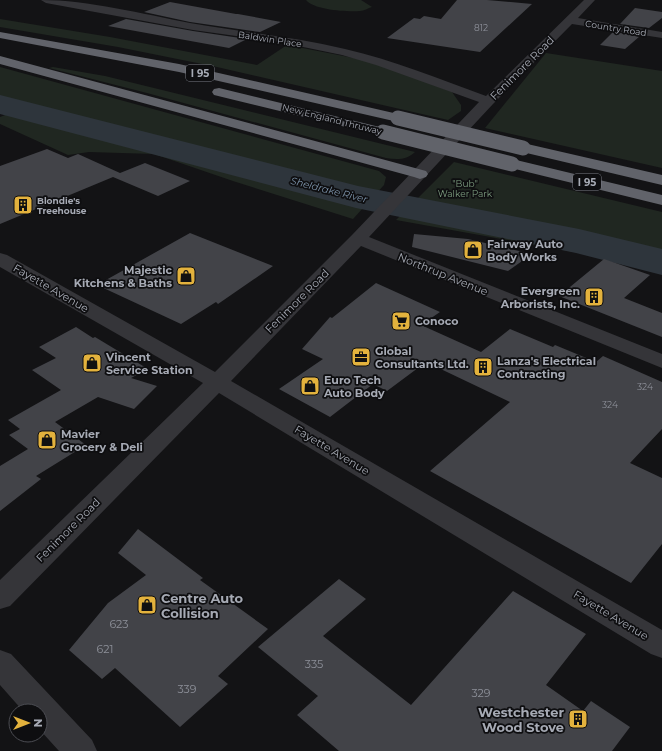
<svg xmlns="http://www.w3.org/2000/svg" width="662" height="751" font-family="Montserrat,sans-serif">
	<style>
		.green { fill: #202721 }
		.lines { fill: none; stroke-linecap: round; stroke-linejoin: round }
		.river { fill: #2e353c; fill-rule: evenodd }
		.building { fill: #424348 }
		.minor { fill: #353539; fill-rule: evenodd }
		.highway { fill: #61636a; fill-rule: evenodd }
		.highway-bridge { stroke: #61636a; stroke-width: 15 }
		.labels { text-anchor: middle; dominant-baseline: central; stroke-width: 3.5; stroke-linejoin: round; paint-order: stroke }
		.number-label { font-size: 9px; fill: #8d9099 }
		.far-street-label { font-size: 9px; fill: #a6aab4; stroke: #0e0e10 }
		.far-park-label { font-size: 9px; fill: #7e9e81; stroke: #0e0e10 }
		.far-poi-label { font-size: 9px; font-weight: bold; fill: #a6aab4; stroke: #0e0e10; text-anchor: start }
		.shield { fill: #0e0e10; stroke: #787b83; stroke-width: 1 }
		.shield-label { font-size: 10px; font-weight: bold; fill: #a6aab4 }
		.far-water-label { font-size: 10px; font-style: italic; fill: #7f96ad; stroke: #0e0e10 }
		.street-label { font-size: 11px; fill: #a6aab4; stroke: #0e0e10 }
		.poi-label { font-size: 11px; font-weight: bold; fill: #a6aab4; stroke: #0e0e10; text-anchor: start }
		.near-number-label { font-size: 11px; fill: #8d9099 }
		.near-poi-label { font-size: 13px; font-weight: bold; fill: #a6aab4; stroke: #0e0e10; text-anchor: start }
	</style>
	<rect width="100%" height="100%" fill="#131315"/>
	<!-- green -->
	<g class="green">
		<path d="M306,0h55l11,7c-4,1 -8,4 -12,4 -13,1 -46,-1 -54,-11z"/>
		<path d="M0,19l110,18 147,28 30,-20 72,14 35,11 58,22 9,13v6l-13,9 -231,-53 -99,-20 -118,-20z"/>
		<path d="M546,53l116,18v97l-177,-40z"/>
		<path d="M0,67l379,104 7,6 -2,8 -31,34 -120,-38 -79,-27 -65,-2 -21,3 -68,-31v-7l5,-2 -5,-2z"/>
		<path d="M53,67l52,9 310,76c-8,8 -18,8 -29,6l-239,-65 -98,-25z"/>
		<path d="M454,162l208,50v54l-47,-12 -19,2 -200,-36z"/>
	</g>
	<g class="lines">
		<!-- river -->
		<path class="river" d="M0,95l358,91 221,43 83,20v26l-86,-22 -220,-45 -356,-94z"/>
	</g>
	<!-- building -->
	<g class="building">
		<path d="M457,0h30l45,4 -52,48 -93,-14 27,-20 6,1 4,-3 17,3z"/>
		<path d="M170,2l66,12h2l43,8 -21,10 -70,-10 -46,-10z"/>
		<path d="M635,8l27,4v6l-13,10 -29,-4z"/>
		<path d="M126,19l67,12 54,8 -18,9 -121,-22z"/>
		<path d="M613,32l27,4 -15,13 -25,-4z"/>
		<path d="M47,149l21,9 10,-4 42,19 25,-10 45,18 -32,15 -45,-19 -113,47v-58z"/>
		<path d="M190,233l83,33 -55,38 -2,-2 -35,22 -84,-39z"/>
		<path d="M414,234l54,5 64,15 -24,17 -96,-24z"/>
		<path d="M604,259l46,16 -26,23 38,15v24l-103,-41z"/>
		<path d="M376,283l64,29 -19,13 60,27 29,-23 43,18 2,-2 41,17 7,-6 59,26v47l-32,34 32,15v66l-31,39 -201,-112 80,-69 -84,-40 -39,29 -14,-7 -43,33 -51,-28 44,-30 -21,-10 28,-32 2,1z"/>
		<path d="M76,327l17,11 2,-1 53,32 -17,9 26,8 -23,23 -36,-12 -43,25 31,23 -50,31 5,3 -41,32v-45l28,-17 -19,-14 11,-6 -12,-9 53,-30 -29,-20 24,-12 -17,-11z"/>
		<path d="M138,529l65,49 -3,2 68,49 -50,47 10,8 -48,43 -65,-59 -13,11 -33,-29 39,-47 38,-28 -28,-22z"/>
		<path d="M339,579l27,20 -43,37 88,69 102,-114 73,43 -40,51 37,26 8,-10 39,26 -18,24h-273l-42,-36 21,-19 -60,-49z"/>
	</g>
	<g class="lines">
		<!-- minor -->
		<g class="minor">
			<path d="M41,0c47,0 102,14 149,23 52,9 104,14 155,26 48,11 94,30 141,47l98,-96h11l-17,18 84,14v6l-90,-14 -79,80 -124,133 293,117v14l-301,-122 -130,135 431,249v28l-11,-4 -432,-261 -209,213 -10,3v-29l203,-197 -203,-116v-14l7,2 208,117 137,-137 127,-133 -103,-37 -34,-10 -63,-13 -86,-12 -147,-27z"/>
			<path d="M0,650l11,4 81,86 5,11h-38l-19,-21v-19h-17l-23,-26z"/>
		</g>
		<!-- highway -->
		<g class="highway">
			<path d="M0,32l179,32 219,50 5,1 2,3 -2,3 -5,1 -219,-50 -179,-34z"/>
			<path d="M0,56l426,115 2,3 -2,3 -6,2 -6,-2 -414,-113z"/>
			<path d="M219,88l169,41 2,3 -2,3 -5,1 -169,-41 -2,-3 2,-3z"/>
			<path d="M523,143l139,32v10l-144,-34 -3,-3 3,-3z"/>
			<path d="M512,159l150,36v10l-155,-38 -3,-3 3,-3z"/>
		</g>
		<!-- highway-bridge -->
		<g class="highway-bridge">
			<path d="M398,118l125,30"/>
			<path d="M383,132l129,32"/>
		</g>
	</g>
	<!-- icons -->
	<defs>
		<g id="building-square" transform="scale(1)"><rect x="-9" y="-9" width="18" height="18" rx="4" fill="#e3b23d" stroke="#0e0e10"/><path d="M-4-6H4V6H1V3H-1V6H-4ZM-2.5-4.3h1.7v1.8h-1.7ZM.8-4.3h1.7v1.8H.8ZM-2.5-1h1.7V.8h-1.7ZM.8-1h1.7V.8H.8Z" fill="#111"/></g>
		<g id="shop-square" transform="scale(1)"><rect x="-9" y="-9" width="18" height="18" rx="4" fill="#e3b23d" stroke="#0e0e10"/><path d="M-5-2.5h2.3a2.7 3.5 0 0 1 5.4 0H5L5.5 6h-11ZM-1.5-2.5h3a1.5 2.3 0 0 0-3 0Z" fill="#111"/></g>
		<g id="supermarket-square" transform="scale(1)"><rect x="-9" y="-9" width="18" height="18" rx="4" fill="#e3b23d" stroke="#0e0e10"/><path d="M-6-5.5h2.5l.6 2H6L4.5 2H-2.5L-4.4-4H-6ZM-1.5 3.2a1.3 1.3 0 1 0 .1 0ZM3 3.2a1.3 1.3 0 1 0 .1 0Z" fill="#111"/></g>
		<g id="office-square" transform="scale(1)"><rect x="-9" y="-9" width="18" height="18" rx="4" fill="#e3b23d" stroke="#0e0e10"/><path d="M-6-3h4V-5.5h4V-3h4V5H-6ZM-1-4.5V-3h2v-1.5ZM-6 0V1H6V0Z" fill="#111"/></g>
	</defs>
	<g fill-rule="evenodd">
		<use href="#building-square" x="23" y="205"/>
		<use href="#shop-square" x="473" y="250"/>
		<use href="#shop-square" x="186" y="276"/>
		<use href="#building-square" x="594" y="297"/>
		<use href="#supermarket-square" x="401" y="321"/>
		<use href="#office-square" x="361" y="357"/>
		<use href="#shop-square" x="92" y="363"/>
		<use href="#building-square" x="483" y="367"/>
		<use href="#shop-square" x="310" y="386"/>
		<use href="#shop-square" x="47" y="440"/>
		<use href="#shop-square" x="147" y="605"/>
		<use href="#building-square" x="578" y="719"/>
	</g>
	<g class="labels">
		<!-- number labels -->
		<g class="number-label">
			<text x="481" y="27">812</text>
			<text x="645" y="386">324</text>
			<text x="610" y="404">324</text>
		</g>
		<!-- far-street labels -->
		<g class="far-street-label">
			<text transform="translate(616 28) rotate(9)">Country Road</text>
			<text transform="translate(270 39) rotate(9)">Baldwin Place</text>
			<text transform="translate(332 119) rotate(14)">New England Thruway</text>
		</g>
		<!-- far-park labels -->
		<g class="far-park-label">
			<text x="465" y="183">"Bub"<tspan x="465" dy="10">Walker Park</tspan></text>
		</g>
		<!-- far-poi labels -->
		<g class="far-poi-label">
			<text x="37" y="200">Blondie's<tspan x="37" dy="10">Treehouse</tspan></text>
		</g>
		<!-- shield labels -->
		<g class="shield">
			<rect x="186" y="65" width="28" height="16" rx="3"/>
			<rect x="573" y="174" width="28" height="16" rx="3"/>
		</g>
		<g class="shield-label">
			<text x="200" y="73">I 95</text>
			<text x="587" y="182">I 95</text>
		</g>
		<!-- far-water labels -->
		<g class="far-water-label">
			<text transform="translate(329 190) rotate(14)">Sheldrake River</text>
		</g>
		<!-- street labels -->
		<g class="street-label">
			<text transform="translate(522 68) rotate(-45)">Fenimore Road</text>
			<text transform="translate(443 274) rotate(22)">Northrup Avenue</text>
			<text transform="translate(51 288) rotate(30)">Fayette Avenue</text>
			<text transform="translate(297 301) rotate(-45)">Fenimore Road</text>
			<text transform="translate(332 450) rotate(31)">Fayette Avenue</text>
			<text transform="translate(68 530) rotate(-45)">Fenimore Road</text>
			<text transform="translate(611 615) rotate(31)">Fayette Avenue</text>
		</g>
		<!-- poi labels -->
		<g class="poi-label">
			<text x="487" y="244">Fairway Auto<tspan x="487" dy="13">Body Works</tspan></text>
			<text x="172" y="270" text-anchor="end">Majestic<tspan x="172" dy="13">Kitchens &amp; Baths</tspan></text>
			<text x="580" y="291" text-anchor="end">Evergreen<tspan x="580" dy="13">Arborists, Inc.</tspan></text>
			<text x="415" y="321">Conoco</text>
			<text x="375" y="351">Global<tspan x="375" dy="13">Consultants Ltd.</tspan></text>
			<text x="106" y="357">Vincent<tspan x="106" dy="13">Service Station</tspan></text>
			<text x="497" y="361">Lanza's Electrical<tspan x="497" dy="13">Contracting</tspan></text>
			<text x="324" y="380">Euro Tech<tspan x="324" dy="13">Auto Body</tspan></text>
			<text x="61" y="434">Mavier<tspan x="61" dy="13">Grocery &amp; Deli</tspan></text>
		</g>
		<!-- near-number labels -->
		<g class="near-number-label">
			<text x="119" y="624">623</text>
			<text x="105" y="649">621</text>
			<text x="314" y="664">335</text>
			<text x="187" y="689">339</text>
			<text x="481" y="693">329</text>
		</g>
		<!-- near-poi labels -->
		<g class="near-poi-label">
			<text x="161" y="598">Centre Auto<tspan x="161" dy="15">Collision</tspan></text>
			<text x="564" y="712" text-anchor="end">Westchester<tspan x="564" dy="15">Wood Stove</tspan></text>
		</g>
	</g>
	<!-- north arrow -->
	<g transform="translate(28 723) rotate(90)"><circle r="19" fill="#0e0e10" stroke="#4b4c52"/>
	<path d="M0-3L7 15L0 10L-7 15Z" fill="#e3b23d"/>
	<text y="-6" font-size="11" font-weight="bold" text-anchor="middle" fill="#a6aab4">N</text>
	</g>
</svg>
